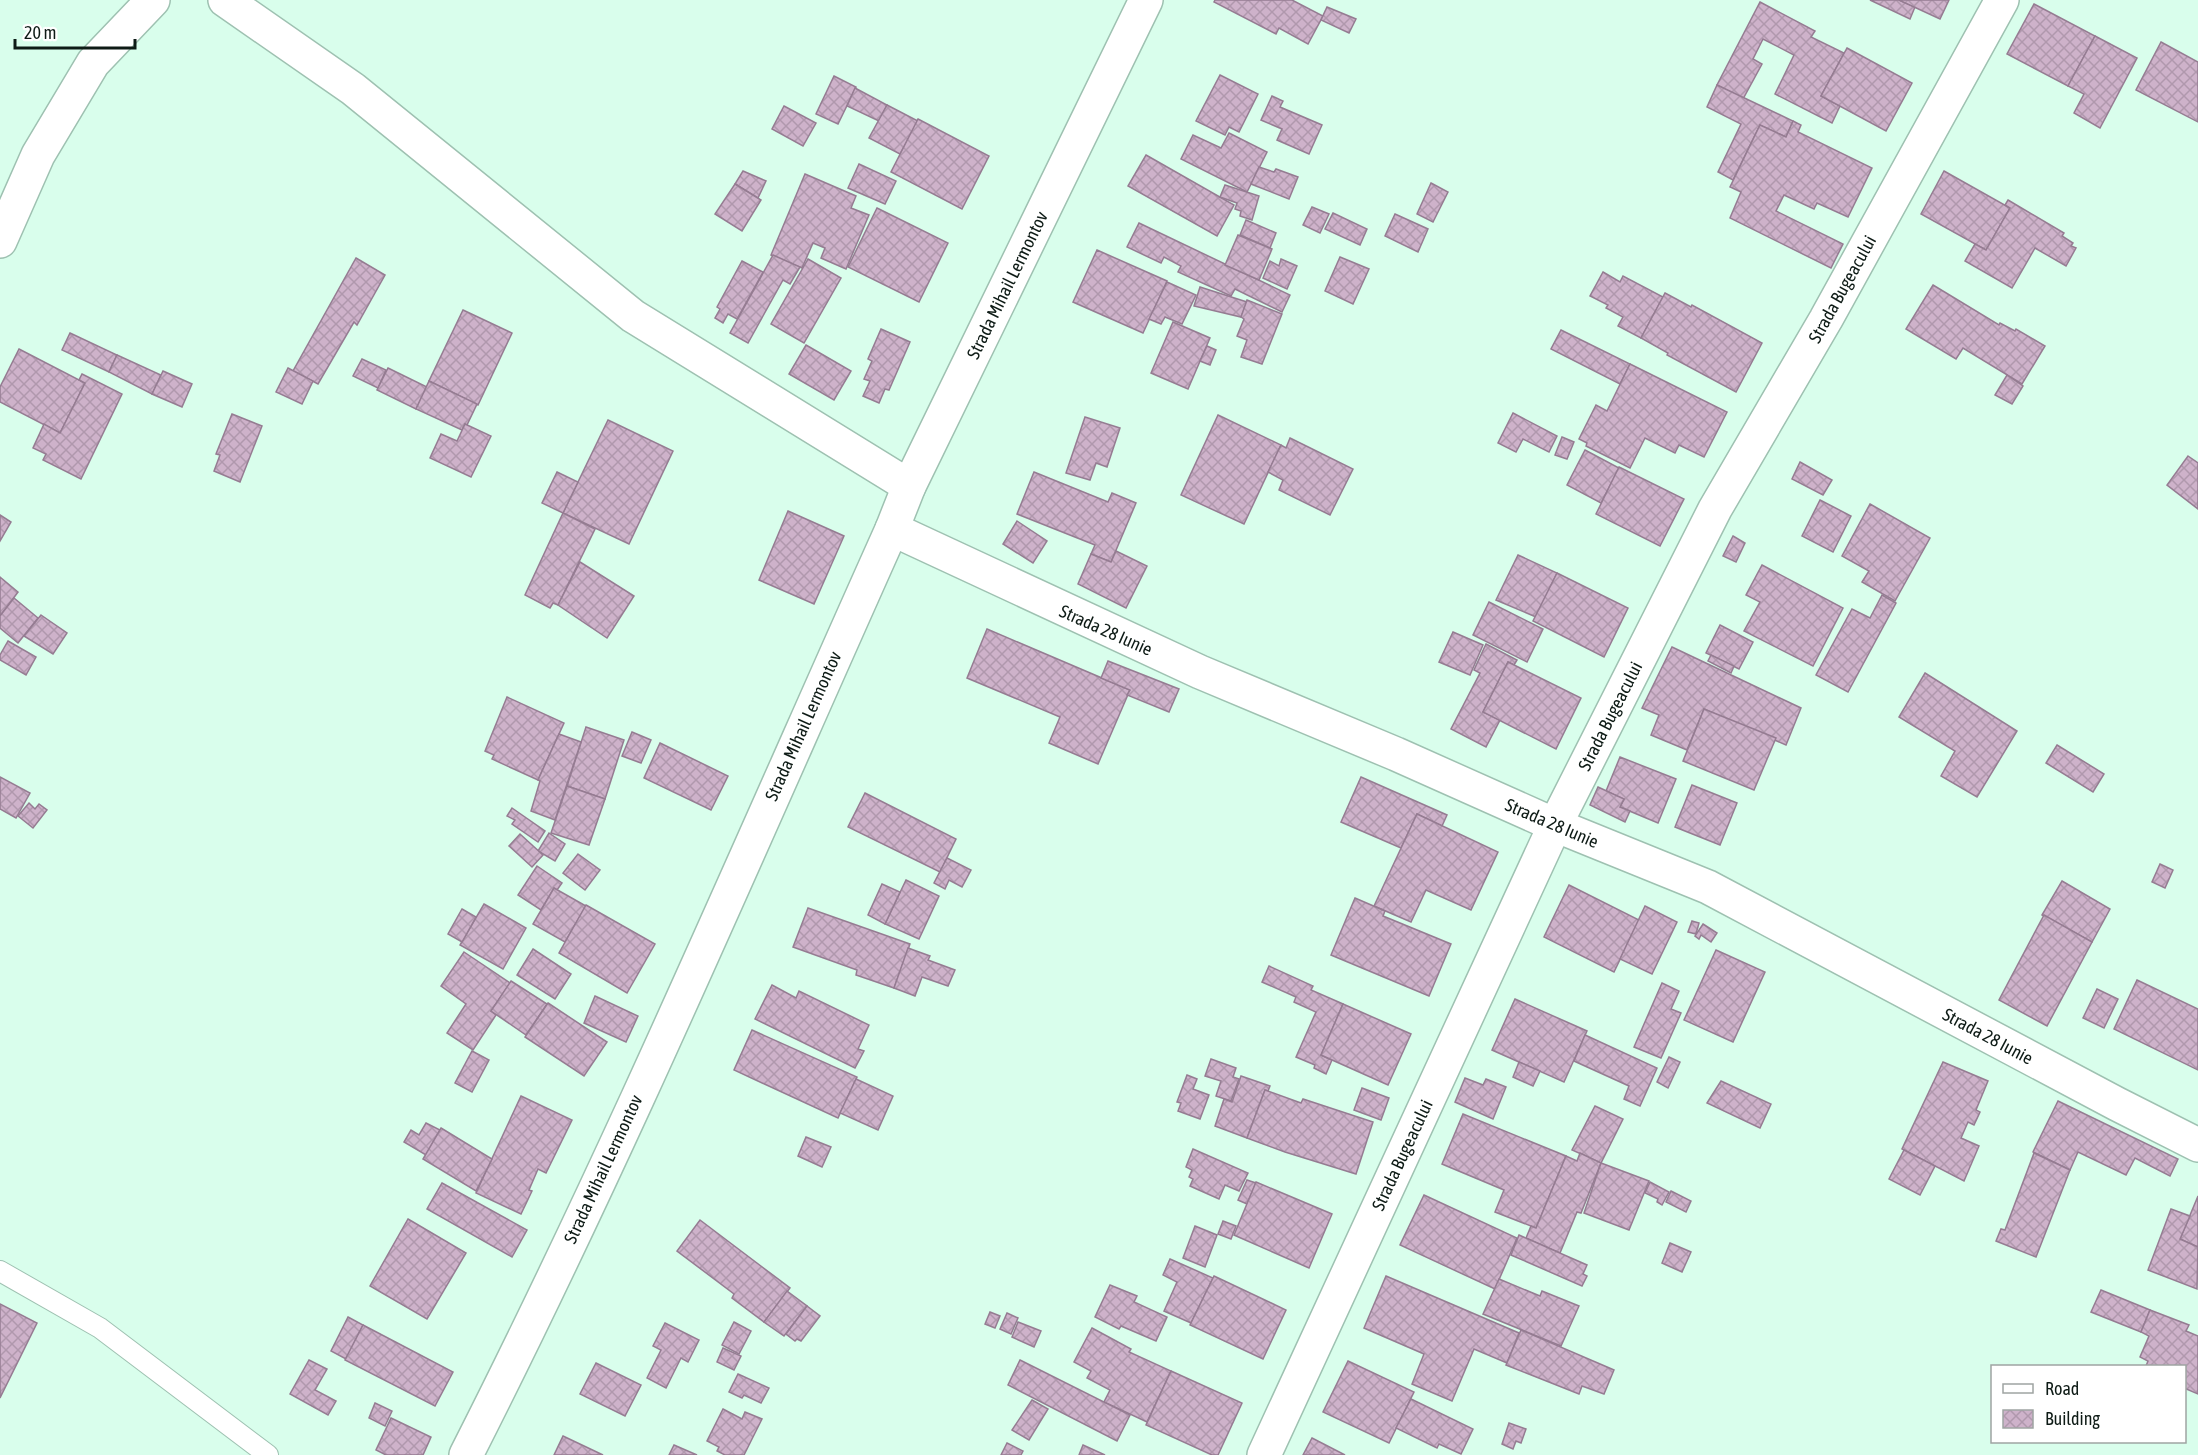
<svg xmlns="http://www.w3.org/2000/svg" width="2198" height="1455" font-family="'Asap Condensed',sans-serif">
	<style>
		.building { fill: url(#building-cross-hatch); stroke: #957c92; stroke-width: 1.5 }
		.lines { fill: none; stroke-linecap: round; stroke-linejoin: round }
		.service-casing { stroke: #9ec1b1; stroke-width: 22 }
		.minor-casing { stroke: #9ec1b1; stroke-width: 36 }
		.service { stroke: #fff; stroke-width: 20 }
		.minor { stroke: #fff; stroke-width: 33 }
		.labels { text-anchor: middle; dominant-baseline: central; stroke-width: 4.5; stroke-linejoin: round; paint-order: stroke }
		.street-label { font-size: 18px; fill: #0e1b16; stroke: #fff }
	</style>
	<defs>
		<pattern id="building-cross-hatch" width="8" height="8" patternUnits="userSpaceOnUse" patternTransform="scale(1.5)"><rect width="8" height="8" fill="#ceb2ca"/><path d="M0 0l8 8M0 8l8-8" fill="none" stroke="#b098ad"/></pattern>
	</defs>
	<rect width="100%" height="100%" fill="#d9feec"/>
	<!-- building -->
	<g class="building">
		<path d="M1215,0h77l31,16 -15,28 -29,-16 -3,6 -62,-32z"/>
		<path d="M1870,0h29l16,7 -5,12z"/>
		<path d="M1899,0h50l-9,19z"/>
		<path d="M1760,2l55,29 -4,6 33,16 -23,43 19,10 -8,17 -57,-29 19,-39 -31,-16 -10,20 9,5 -19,35 -26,-14z"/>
		<path d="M2034,4l61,32 -27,50 -61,-32z"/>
		<path d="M1327,7l29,12 -7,14 -28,-13z"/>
		<path d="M2095,36l42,22 -37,70 -26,-15 10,-19 -16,-8z"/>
		<path d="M2161,42l37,20v60l-62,-32z"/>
		<path d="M1847,48l65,35 -26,48 -65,-35z"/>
		<path d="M1220,75l38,19 -19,38 -10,-5 -4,8 -29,-14z"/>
		<path d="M834,76l22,11 -18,37 -22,-10z"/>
		<path d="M1717,85l76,36 -7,16 -26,-12 -27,55 -15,-8 23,-48 -34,-17z"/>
		<path d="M855,88l32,17 -8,16 -32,-15z"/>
		<path d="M1272,96l11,5 -3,6 42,18 -13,29 -32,-14 5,-11 -21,-9z"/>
		<path d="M887,105l31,16 -18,33 -31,-16z"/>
		<path d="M784,106l32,17 -13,23 -31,-17z"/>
		<path d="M918,119l71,37 -27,53 -71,-37z"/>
		<path d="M1793,121l8,4 -3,7 74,36 -24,49 -31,-14 -3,6 -30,-14 -8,16 67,33 -12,24 -101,-50 11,-26 -11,-5 30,-62 26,12z"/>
		<path d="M1229,133l38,19 -20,40 -66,-33 12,-24 28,13z"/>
		<path d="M1146,155l88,50 -17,31 -89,-50z"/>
		<path d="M859,164l37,17 -11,23 -37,-16z"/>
		<path d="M1259,167l15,5 2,-3 22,8 -9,22 -38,-15z"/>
		<path d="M743,171l23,10 -8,17 -23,-14z"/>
		<path d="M1944,171l66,37 -24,42 -65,-36z"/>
		<path d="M805,174l51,22 -5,12 18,7 -23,54 -25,-11 4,-10 -12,-5 -11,25 -31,-13z"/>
		<path d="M1431,183l17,9 -15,30 -16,-8z"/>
		<path d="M735,184l26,16 -19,31 -27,-17z"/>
		<path d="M1225,185l34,11 -7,24 -12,-4 1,-5 -6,-2 2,-6 -17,-6z"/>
		<path d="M2008,200l56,33 -2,3 11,7 -2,3 5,2 -10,18 -31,-18 -23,40 -47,-27 10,-17 11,6 24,-42 -5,-3z"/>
		<path d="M1312,207l17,7 -9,19 -17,-8z"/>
		<path d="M877,208l71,35 -29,59 -71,-35z"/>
		<path d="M1333,213l34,16 -7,16 -35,-16z"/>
		<path d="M1395,214l33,15 -10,23 -33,-16z"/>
		<path d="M1246,220l30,13 -6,15 -30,-13z"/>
		<path d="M1139,223l151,72 -8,17 -47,-23 -4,7 -53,-24 3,-6 -17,-9 -3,6 -34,-16z"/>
		<path d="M1238,235l34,14 -13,31 -34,-15z"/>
		<path d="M1097,250l70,31 -24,52 -70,-31z"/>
		<path d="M773,255l27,12 -10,17 -7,-4 -35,63 -18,-10z"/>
		<path d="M1340,257l29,12 -16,35 -28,-13z"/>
		<path d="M356,258l29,17 -28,50 -3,-3 -36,62 -25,-13z"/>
		<path d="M808,259l33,19 -37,65 -33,-19z"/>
		<path d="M1281,259l16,7 -10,23 -24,-11 7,-17 9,5z"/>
		<path d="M742,261l21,11 -26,47 -9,-5 -5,9 -8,-5 5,-9 -3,-2z"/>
		<path d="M1603,272l17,10 3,-6 40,21 -22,41 -23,-12 5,-9 -17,-9 2,-3 -18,-9z"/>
		<path d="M1167,282l29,13 -14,29 -17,-7 -4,7 -12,-5z"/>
		<path d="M1933,285l66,40 1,-2 15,8 1,-2 29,17 -23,38 -59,-36 -7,11 -50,-30z"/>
		<path d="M1200,287l47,15 -6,15 -47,-11z"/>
		<path d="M1665,293l26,14 1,-2 70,38 -26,49 -69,-37 1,-2 -27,-15z"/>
		<path d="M1247,300l35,14 -20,50 -21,-7 6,-17 -10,-4 7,-17 -3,-2z"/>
		<path d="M463,310l49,23 -34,72 -49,-24z"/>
		<path d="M1173,322l37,16 -22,51 -37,-16z"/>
		<path d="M881,329l29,13 -21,48 -4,-1 -6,14 -16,-7 7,-15 -6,-2 8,-18 -4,-2z"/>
		<path d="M1561,330l69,34 -10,20 -69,-35z"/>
		<path d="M70,333l47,22 -8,17 -47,-22z"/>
		<path d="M806,345l45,26 -17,29 -45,-26z"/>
		<path d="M1207,346l9,4 -6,15 -10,-4z"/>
		<path d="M19,349l66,34 -25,50 -60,-31v-15z"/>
		<path d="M117,355l44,20 -9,19 -43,-22z"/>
		<path d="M362,359l24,11 -8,18 -25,-12z"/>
		<path d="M1630,364l97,48 -23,45 -25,-12 -4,8 -30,-15 -15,30 -44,-22 1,-3 -8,-4 17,-34 11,6z"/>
		<path d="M288,368l25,13 -11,23 -26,-12z"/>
		<path d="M388,368l39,19 -11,22 -39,-19z"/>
		<path d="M163,371l29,13 -10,23 -30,-13z"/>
		<path d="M82,374l40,20 -41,85 -38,-19 3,-6 -13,-6 11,-24 16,9 25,-50 -6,-3z"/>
		<path d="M2007,375l16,11 -11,18 -17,-9z"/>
		<path d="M429,381l48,23 -10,21 -2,-1 -3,6 -46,-21z"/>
		<path d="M1513,413l44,23 -8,16 -26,-13 -7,13 -18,-9z"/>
		<path d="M232,414l30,12 -22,56 -26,-11 6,-16 -4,-1z"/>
		<path d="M1218,415l63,30 -37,79 -63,-29z"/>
		<path d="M1085,417l35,11 -13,39 -11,-4 -6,17 -24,-7z"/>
		<path d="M608,420l65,31 -44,93 -66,-31z"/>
		<path d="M465,424l26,12 -20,41 -41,-19 11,-24 16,7z"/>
		<path d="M1562,437l12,5 -7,17 -12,-4z"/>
		<path d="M1290,438l63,31 -23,46 -51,-25 4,-10 -15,-8 13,-27 5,3z"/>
		<path d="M1585,450l34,18 -18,35 -34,-18z"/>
		<path d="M2188,456l10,7v46l-31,-24z"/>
		<path d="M1800,462l32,18 -9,15 -31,-16z"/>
		<path d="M1619,467l65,32 -24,47 -64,-32z"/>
		<path d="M557,472l21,10 -15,31 -21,-10z"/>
		<path d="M1034,472l74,30 4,-9 24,10 -25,59 -20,-8 4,-9 -78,-31z"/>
		<path d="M1820,500l31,16 -18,36 -31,-16z"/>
		<path d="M1870,504l60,34 -35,63 -33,-19 7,-11 -27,-15z"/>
		<path d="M788,511l56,25 -30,68 -55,-24z"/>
		<path d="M563,513l32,16 -37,76 -5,-2 -3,5 -25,-13z"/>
		<path d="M0,515l11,7 -11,19z"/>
		<path d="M1017,521l30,20 -14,22 -30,-19z"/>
		<path d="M1733,536l12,7 -9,19 -13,-6z"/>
		<path d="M1116,551l31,15 -21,42 -48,-24 13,-30 20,8z"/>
		<path d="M1518,555l39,18 -21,44 -40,-17z"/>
		<path d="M580,562l54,34 -27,42 -49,-33z"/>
		<path d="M1762,565l81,43 -30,58 -69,-35 16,-29 -14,-7z"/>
		<path d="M1557,573l71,35 -24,49 -71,-36z"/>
		<path d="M0,577l18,15 -18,24z"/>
		<path d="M1882,595l14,8 -48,89 -32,-17 36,-66 18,9z"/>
		<path d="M14,598l24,20 -20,25 -18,-15v-12z"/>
		<path d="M1489,602l54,27 -16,33 -54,-27z"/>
		<path d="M41,615l26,18 -14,21 -29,-18z"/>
		<path d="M1720,625l33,17 -14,27 -33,-16z"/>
		<path d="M987,629l143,61 -32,74 -49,-21 11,-26 -93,-39z"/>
		<path d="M1453,632l30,13 -13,30 -31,-13z"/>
		<path d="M8,641l28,16 -10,18 -26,-15v-5z"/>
		<path d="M1486,644l31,16 -3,5 -6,-3 -25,50 17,8 -14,27 -35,-18 29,-56 -6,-3z"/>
		<path d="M1672,647l129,61 -15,37 -82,-36 -17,41 -36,-15 8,-20 -17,-7z"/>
		<path d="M1711,655l23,11 -3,7 -23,-12z"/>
		<path d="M1108,661l71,28 -10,23 -42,-17 3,-5 -29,-12z"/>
		<path d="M1508,662l73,36 -25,51 -73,-37z"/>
		<path d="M1925,673l92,58 -40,66 -36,-21 14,-25 -56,-34z"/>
		<path d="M507,697l57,26 -26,57 -46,-21 2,-4 -9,-4z"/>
		<path d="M1704,709l72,29 -22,52 -71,-29z"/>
		<path d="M586,727l38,13 -19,59 -38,-13z"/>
		<path d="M632,732l19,8 -10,23 -19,-7z"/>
		<path d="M559,734l22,8 -26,78 -24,-9 9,-30 -2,-1z"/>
		<path d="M660,743l68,33 -17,34 -67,-32z"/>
		<path d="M2057,745l47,29 -11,18 -47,-29z"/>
		<path d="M1620,757l56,22 -18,44 -38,-16 4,-8 -18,-8z"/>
		<path d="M0,777l30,16 -14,25 -16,-9z"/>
		<path d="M1361,777l86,38 -5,11 -25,-12 -16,34 -60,-26z"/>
		<path d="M1692,785l45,18 -17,42 -45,-18z"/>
		<path d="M567,786l38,13 -16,46 -38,-12z"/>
		<path d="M1598,787l26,12 -4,8 10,4 -5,11 -35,-17z"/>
		<path d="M865,793l91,46 -16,33 -92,-45z"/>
		<path d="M29,803l6,6 4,-5 8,6 -14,18 -15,-12z"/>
		<path d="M512,808l33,23 -7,11 -26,-18 3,-4 -8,-4z"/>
		<path d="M1417,814l81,38 -27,58 -45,-20 -15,32 -37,-16z"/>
		<path d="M549,833l16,11 -10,17 -17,-10z"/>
		<path d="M520,834l23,21 -11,12 -23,-21z"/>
		<path d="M578,854l22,16 -15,20 -22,-17z"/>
		<path d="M947,858l24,12 -9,17 -13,-7 -4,9 -11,-6z"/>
		<path d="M2160,864l13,6 -8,18 -13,-6z"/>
		<path d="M537,866l25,17 -5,7 -3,-2 -13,22 -23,-15z"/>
		<path d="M906,880l33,16 -20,43 -34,-15z"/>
		<path d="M2062,881l48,28 -18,33 -50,-27z"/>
		<path d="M882,884l18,8 -15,32 -17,-9z"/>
		<path d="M1569,885l70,35 -25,52 -70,-35z"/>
		<path d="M554,888l32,18 -21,36 -32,-18z"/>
		<path d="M1355,898l30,13 -2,5 68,28 -22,52 -98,-41z"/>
		<path d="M484,904l42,24 -23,41 -43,-24z"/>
		<path d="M586,905l69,39 -28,49 -68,-40z"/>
		<path d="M1645,906l32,16 -25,52 -32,-15z"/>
		<path d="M808,908l102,36 -16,44 -38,-13 1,-5 -64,-23z"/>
		<path d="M462,909l14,8 -14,25 -14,-8z"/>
		<path d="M2044,915l48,27 -45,84 -48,-26z"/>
		<path d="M1692,921l7,2 -3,11 -8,-2z"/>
		<path d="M1703,924l14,9 -6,9 -10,-7 -2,4 -4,-3z"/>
		<path d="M908,948l22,8 -2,4 27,10 -7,16 -26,-9 -7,19 -21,-8z"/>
		<path d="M533,949l38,25 -16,25 -38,-24z"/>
		<path d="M1716,950l49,22 -32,70 -49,-22z"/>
		<path d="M464,952l46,31 -19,28 5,4 -23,35 -26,-17 19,-29 -25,-18z"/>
		<path d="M1269,966l44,20 -2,4 32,14 -22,51 11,5 -6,14 -12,-6 1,-3 -19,-8 20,-45 -22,-10 2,-5 -34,-15z"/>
		<path d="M2137,980l61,29v61l-84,-41z"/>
		<path d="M511,981l36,23 -21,31 -35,-24z"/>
		<path d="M1662,983l17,8 -8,18 10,4 -20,45 -27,-11z"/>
		<path d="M772,985l24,13 3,-7 70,34 -11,24 6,2 -9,17 -100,-49z"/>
		<path d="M2097,989l21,10 -14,29 -21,-10z"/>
		<path d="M595,996l43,20 -12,26 -42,-19z"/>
		<path d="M1515,999l72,32 -23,51 -72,-32z"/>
		<path d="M548,1003l59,39 -23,34 -59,-39z"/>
		<path d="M1343,1004l68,30 -23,51 -67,-30z"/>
		<path d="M752,1030l105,47 -19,41 -104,-48z"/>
		<path d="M1585,1035l72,33 -17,38 -16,-7 5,-13 -55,-25z"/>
		<path d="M472,1051l17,9 -17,32 -17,-9z"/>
		<path d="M1669,1057l11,5 -12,26 -11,-6z"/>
		<path d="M1211,1059l25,9 -3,9 6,2 -8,22 -15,-5 5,-15 -16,-5z"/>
		<path d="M1519,1062l21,9 -7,15 -20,-9z"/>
		<path d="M1943,1062l45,19 -12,29 4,2 -6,13 -6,-3 -7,16 18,8 -15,35 -62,-32z"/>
		<path d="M1187,1075l10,4 -4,10 16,6 -9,24 -22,-8 3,-8 -4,-1z"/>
		<path d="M1241,1076l29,10 -2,5 -3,-1 -18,48 -32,-12 9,-27 8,3z"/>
		<path d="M1465,1078l18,7 3,-6 20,8 -13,32 -38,-17z"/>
		<path d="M856,1079l37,17 -15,34 -38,-17z"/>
		<path d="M1721,1081l50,23 -11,24 -53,-25z"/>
		<path d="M1362,1088l27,10 -8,22 -27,-10z"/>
		<path d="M1265,1090l36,13 2,-4 70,23 -17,52 -71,-22 -38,-14z"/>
		<path d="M521,1096l51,24 -26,53 -8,-4 -9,21 3,1 -11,23 -45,-21z"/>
		<path d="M2058,1101l120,58 -8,17 -35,-18 -9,17 -48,-23 -8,18 -37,-18z"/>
		<path d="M1595,1106l28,13 -22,44 -29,-13z"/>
		<path d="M1463,1114l103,42 -30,72 -41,-16 9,-22 -62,-26z"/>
		<path d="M426,1123l14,7 -14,25 -22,-13 7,-12 8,5z"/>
		<path d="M441,1128l51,31 -16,32 -53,-32z"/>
		<path d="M806,1137l25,10 -9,20 -24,-11z"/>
		<path d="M1193,1149l55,24 -9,18 -14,-6 -6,14 -29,-13 3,-7 -4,-2 3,-7 -6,-3z"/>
		<path d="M1904,1150l31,16 -15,29 -31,-16z"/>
		<path d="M1580,1153l21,10 -20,50 -4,-1 -17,41 -34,-15 5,-12 5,2 30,-72 11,5z"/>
		<path d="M2034,1153l36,17 -34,87 -40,-16 5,-12 4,1z"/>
		<path d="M1601,1163l48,18 -20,49 -45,-17z"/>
		<path d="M1247,1180l9,3 -9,21 -9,-4z"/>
		<path d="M1256,1182l76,32 -23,54 -75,-33z"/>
		<path d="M1650,1182l19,10 -7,13 -5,-3 1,-3 -13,-6z"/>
		<path d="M442,1183l85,47 -15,27 -85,-48z"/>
		<path d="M1671,1191l20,10 -5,11 -20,-10z"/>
		<path d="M1424,1195l93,43 -22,51 -95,-44z"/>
		<path d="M2198,1196v51l-18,-8z"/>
		<path d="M2171,1209l19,7 -10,23 18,8 -1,42 -49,-19z"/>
		<path d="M408,1219l58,34 -39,66 -57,-33z"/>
		<path d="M700,1220l90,68 -26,34 -32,-24 2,-4 -57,-43z"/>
		<path d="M1223,1221l13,5 -5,13 -13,-5z"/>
		<path d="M1195,1226l22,9 -12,32 -22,-9z"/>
		<path d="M1519,1235l68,30 -4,9 4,2 -5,10 -71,-31z"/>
		<path d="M1670,1243l21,9 -9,20 -20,-9z"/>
		<path d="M1170,1259l43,19 -22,45 -27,-12 13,-29 -14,-7z"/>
		<path d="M1214,1276l72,34 -23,49 -73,-34z"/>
		<path d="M1386,1276l133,57 -12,30 -33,-14 -22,52 -40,-17 12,-30 -60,-26z"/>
		<path d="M1499,1279l41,17 2,-5 37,15 -18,40 -78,-32z"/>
		<path d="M1110,1285l27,11 -3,6 33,15 -11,24 -35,-15 -2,3 -24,-12z"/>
		<path d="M2101,1290l49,20 -9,22 -50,-20z"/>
		<path d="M787,1291l20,15 -23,30 -20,-14z"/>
		<path d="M0,1304l37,19 -37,75z"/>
		<path d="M807,1306l13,10 -19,25 -4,-2 -2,2 -9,-7z"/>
		<path d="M2150,1310l39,15 -3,6 12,5v58l-14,-6v-22h-38l2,-5 -8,-4 9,-21 -8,-4z"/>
		<path d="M990,1312l10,4 -5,12 -10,-4z"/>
		<path d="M1007,1313l11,5 -7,16 -11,-5z"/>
		<path d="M348,1317l15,8 -17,34 -15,-8z"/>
		<path d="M734,1322l17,9 -12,23 -17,-9z"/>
		<path d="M1018,1322l23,9 -7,16 -22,-10z"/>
		<path d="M665,1323l34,17 -11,22 -7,-4 -15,30 -19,-10 14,-28 -8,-4z"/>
		<path d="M363,1325l90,47 -18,34 -90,-46z"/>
		<path d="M1092,1328l39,21 -2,3 42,19 -24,51 -43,-20 6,-12 -23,-12 4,-7 -17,-9z"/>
		<path d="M1521,1330l93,40 -10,24 -22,-8 -3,8 -73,-29z"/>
		<path d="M723,1348l18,8 -7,14 -17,-8z"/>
		<path d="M309,1360l18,9 -12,21 21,11 -8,14 -38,-21z"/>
		<path d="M1020,1360l110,55 -13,26 -109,-56z"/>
		<path d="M1348,1361l66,31 -25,51 -66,-31z"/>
		<path d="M596,1363l45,22 -16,31 -45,-22z"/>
		<path d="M1171,1371l71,32 -24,52h-6l-66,-30z"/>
		<path d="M738,1374l31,14 -8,15 -17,-8 -2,3 -13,-6z"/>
		<path d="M1411,1399l62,30 -12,25 -22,-10 -2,4 -41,-20z"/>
		<path d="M1032,1400l16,9 -19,31 -17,-10z"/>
		<path d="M375,1403l17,8 -7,15 -16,-8z"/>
		<path d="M723,1409l19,10 3,-7 17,7 -18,36h-19l-8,-4 2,-4 -12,-6z"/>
		<path d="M391,1418l40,19 -8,18h-37l-10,-5z"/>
		<path d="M1509,1423l17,6 -5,14 -5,-2 -3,8 -11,-5z"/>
		<path d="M563,1436l40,19h-49z"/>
		<path d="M1312,1438l33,17h-42z"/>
		<path d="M1007,1443l16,8 -2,4h-20z"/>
		<path d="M674,1445l23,10h-28z"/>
		<path d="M1083,1445l22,10h-26z"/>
	</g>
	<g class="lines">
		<!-- service casing -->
		<g class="service-casing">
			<path id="service" d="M0,1271l100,57 168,127"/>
		</g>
		<!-- minor casing -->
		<g class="minor-casing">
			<g id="minor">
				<path d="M225,0l128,89 280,227 276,170"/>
				<path d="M0,241l38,-86 55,-92 60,-63"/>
				<path d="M892,529l308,143 196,82 159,71 153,62 409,217 81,41"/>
				<path d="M466,1455c154,-303 287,-616 426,-926l17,-43 237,-486"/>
				<path d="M1264,1455l291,-630 160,-316 111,-190 176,-319"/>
			</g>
		</g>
		<!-- service -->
		<use href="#service" class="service"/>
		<!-- minor -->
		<use href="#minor" class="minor"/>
	</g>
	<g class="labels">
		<!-- street labels -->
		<g class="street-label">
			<text transform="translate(1007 285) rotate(-64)">Strada Mihail Lermontov</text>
			<text transform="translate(1842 289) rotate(-61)">Strada Bugeacului</text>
			<text transform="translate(1106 630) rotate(24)">Strada 28 Iunie</text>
			<text transform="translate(1610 716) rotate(-63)">Strada Bugeacului</text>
			<text transform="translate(803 726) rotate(-66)">Strada Mihail Lermontov</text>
			<text transform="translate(1552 823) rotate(23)">Strada 28 Iunie</text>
			<text transform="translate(1988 1036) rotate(28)">Strada 28 Iunie</text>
			<text transform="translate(1402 1155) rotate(-65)">Strada Bugeacului</text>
			<text transform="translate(603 1169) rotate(-65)">Strada Mihail Lermontov</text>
		</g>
	</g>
	<!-- legend -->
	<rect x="1991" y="1365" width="195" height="78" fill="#ffffff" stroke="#9fa4a2" stroke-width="1.5"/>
	<rect x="2003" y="1384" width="30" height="9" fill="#ffffff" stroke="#9fa4a2" stroke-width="1.5"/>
	<text x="2045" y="1395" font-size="18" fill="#0e1b16">Road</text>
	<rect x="2003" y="1410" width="30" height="18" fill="url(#building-cross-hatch)" stroke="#9fa4a2" stroke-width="1.5"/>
	<text x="2045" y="1425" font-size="18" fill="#0e1b16">Building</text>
	<!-- scale -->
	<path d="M15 39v9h120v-9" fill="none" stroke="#0e1b16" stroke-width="3"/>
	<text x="24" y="39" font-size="18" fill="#0e1b16" stroke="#ffffff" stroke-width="4.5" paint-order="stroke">20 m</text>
</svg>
